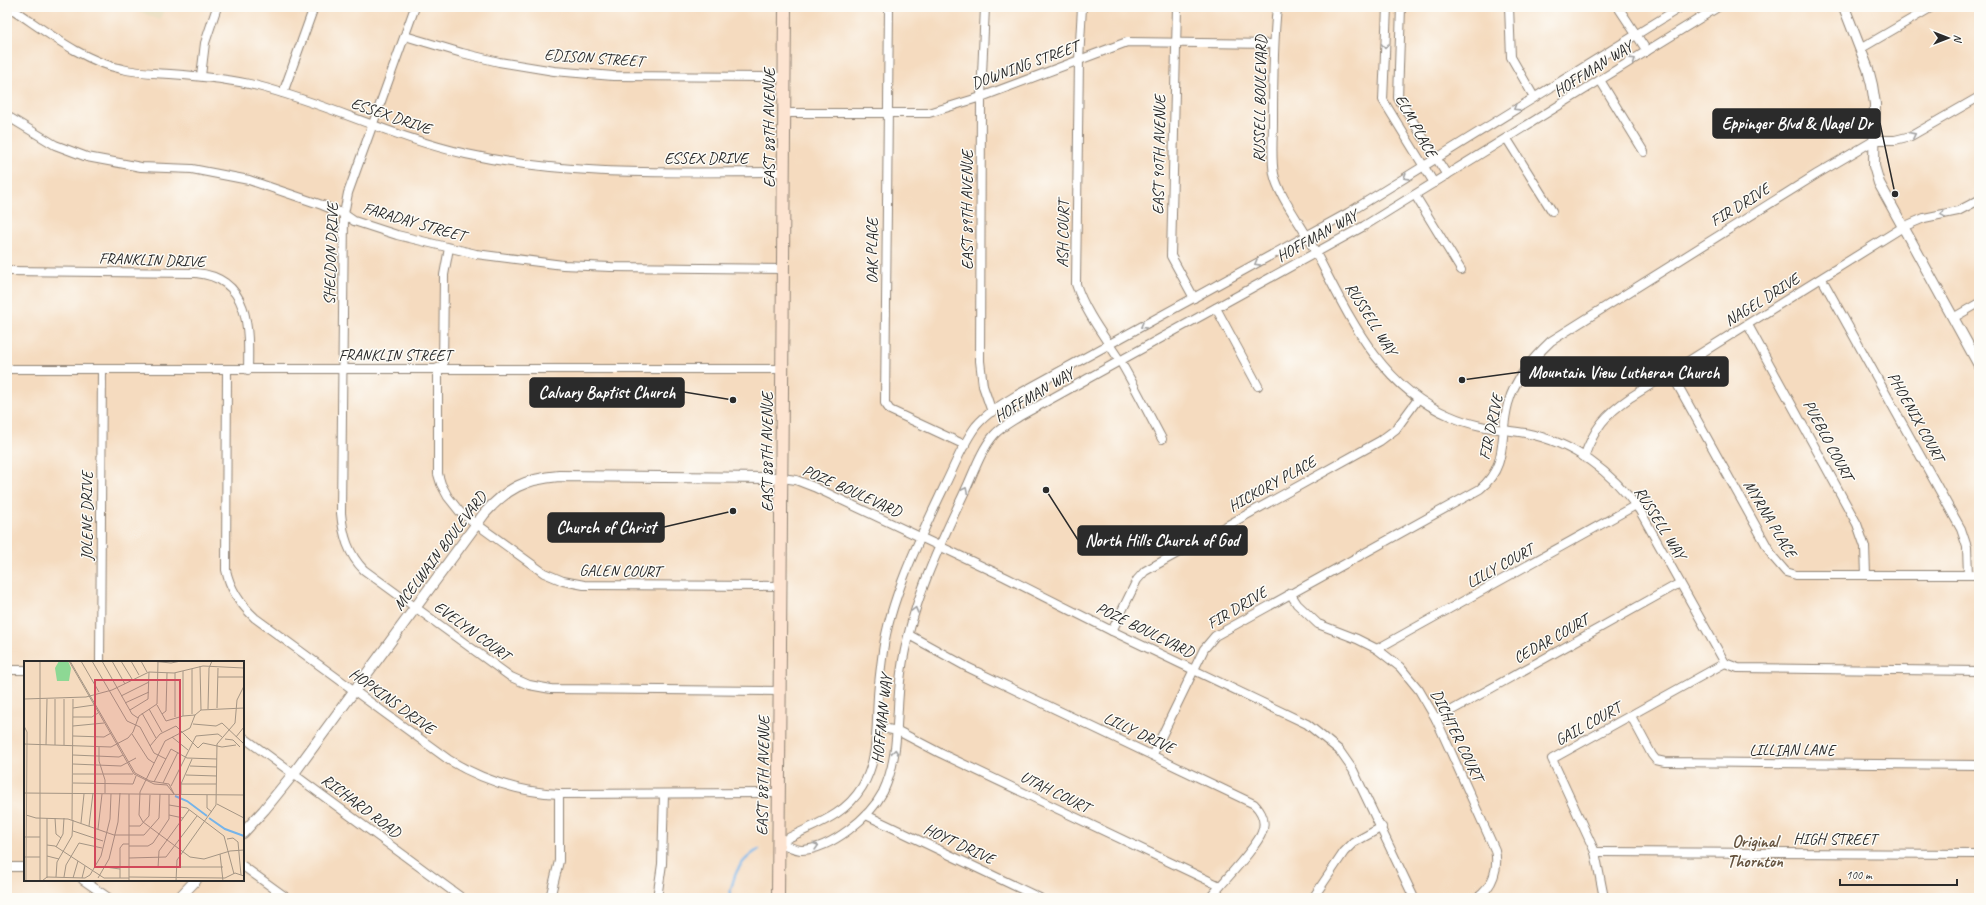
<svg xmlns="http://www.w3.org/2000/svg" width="1986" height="905" font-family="Caveat,sans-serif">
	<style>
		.built { fill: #e7daba }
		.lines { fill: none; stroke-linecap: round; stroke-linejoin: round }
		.stream { stroke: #76b4e9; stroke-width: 2.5 }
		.minor-casing { stroke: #908375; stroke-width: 10 }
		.tertiary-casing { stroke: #908375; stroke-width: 12 }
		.secondary-casing { stroke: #908375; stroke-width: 14 }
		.minor { stroke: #fff; stroke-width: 8 }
		.tertiary { stroke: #fff; stroke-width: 10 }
		.secondary { stroke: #fde4d1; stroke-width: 12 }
		.oneway { stroke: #a0a0a0 }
		.labels { text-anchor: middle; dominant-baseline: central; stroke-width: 3; stroke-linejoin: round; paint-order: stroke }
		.street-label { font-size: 16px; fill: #2b2b2b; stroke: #fdfcf7 }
		.neighbourhood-label { font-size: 17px; font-weight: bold; fill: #665440; stroke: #fdfcf7 }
		.inset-river { fill: none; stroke: #76b4e9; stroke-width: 2 }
		.inset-road { fill: none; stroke: #a49584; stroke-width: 1 }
		.view { fill: #d1495b; fill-opacity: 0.15; stroke: #d1495b; stroke-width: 2 }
		.inset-edge { fill: none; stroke: #2b2b2b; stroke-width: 2 }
		.leader { fill: none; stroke: #2b2b2b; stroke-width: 1.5 }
		.callout-dot { fill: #2b2b2b; stroke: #fdfcf7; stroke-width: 1.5 }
		.callout { fill: #2b2b2b; stroke: #2b2b2b; stroke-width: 1.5 }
		.callout-label { font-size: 17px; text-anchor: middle; font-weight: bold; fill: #fff }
	</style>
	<rect width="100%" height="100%" fill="#fdfcf7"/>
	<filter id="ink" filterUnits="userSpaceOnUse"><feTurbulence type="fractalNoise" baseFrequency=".025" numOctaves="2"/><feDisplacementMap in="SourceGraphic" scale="8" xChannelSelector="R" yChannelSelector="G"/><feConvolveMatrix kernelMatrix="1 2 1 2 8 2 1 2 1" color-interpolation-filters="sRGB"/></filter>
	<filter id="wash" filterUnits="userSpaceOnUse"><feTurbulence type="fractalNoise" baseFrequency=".012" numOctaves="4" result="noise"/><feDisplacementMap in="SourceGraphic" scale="16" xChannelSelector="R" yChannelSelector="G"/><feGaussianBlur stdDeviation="0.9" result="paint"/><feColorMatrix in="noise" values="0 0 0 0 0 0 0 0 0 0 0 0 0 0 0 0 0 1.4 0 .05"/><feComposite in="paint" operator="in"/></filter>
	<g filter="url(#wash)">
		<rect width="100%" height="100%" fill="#f5dbbf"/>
		<!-- built -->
		<path class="built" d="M129,7h36l-5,13z"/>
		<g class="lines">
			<!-- stream -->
			<path class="stream" d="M729,898c5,-24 8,-35 30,-49"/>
		</g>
	</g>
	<g filter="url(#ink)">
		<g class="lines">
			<!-- minor casing -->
			<g class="minor-casing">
				<g id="minor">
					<path d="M9,7c34,22 73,54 113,62 16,4 32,4 48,5 29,2 60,5 88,12 71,18 136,52 208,68 105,23 212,18 318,18"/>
					<path d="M415,7l-67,186 -4,21 -3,299c2,22 7,41 23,57l147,107 18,8 22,4 229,2"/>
					<path d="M889,7l-4,396 5,7 75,35"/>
					<path d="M985,7l-4,90 -1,264 3,25 9,26"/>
					<path d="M1082,7l-3,53 -3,224c9,28 28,52 44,77 15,25 28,52 42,78"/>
					<path d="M1177,7l-6,249 23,42"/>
					<path d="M1277,7c-4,38 -4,76 -4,115 0,16 -2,36 1,52 4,20 24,46 34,64 37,68 66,146 142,178 24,11 49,13 75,17 48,9 87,39 115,78l85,152 13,5 241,3"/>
					<path d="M1387,7l-4,93 51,83"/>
					<path d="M1401,7l-3,91 49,77"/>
					<path d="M1509,7l2,50 23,40"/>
					<path d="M1618,7l29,44"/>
					<path d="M405,36l57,17 37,9 55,9 59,5 172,1"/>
					<path d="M1860,49l72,-42"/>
					<path d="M201,76l4,-33 12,-36"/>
					<path d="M1600,80l44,72"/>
					<path d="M283,93l31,-86"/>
					<path d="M785,113h144l52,-16 146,-55 147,2"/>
					<path d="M7,116l48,29 32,12 54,10 51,2 57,11 73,25 22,9 10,7 43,14 79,19 87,11 48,2 173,2"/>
					<path d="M1507,139l45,72"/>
					<path d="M1415,195l46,75"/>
					<path d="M7,271l189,2c54,5 53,55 52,97"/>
					<path d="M1822,279l139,250 6,18 1,28"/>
					<path d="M1216,308l42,78"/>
					<path d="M1953,318l26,-15"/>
					<path d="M1748,325l109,199 8,23 1,28"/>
					<path d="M438,368v106l3,10 7,13 12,15 84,61 19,8 21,4 198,1"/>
					<path d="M443,368l1,-93 5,-27"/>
					<path d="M7,369h776"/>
					<path d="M227,370l-1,200c4,19 15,35 29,48l194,142c35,21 70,32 110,34l220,-1"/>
					<path d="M1671,373l102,184 13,15 10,3h183"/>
					<path d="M1584,457c11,-30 21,-42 47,-60l272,-170 21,-9 34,-7 21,-11"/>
					<path d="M782,478l14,2 18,7 191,90 107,54 195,93 32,26 14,20 61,128"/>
					<path d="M1290,593l7,11 21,20 39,15 20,10 23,18 19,23 17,29 59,131c4,18 -2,37 -18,48"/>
					<path d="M1112,631l25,-51 8,-9 235,-130 16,-12 22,-30"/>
					<path d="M909,635l58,32 287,137c8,8 12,18 8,28 -4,14 -41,52 -52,66"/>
					<path d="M1377,649l259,-144"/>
					<path d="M100,662l2,-292"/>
					<path d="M7,670h18"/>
					<path d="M1631,716l21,39 4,5 9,2 314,3"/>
					<path d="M1436,719l244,-136"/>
					<path d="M877,727l21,4 42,22 280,133"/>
					<path d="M243,737l219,161"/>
					<path d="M1153,754l51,-105 11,-13 265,-147c29,-24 19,-52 28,-85 7,-26 24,-45 43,-63l266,-167 58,-34h20l16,-4 68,-39"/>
					<path d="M866,815l174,83"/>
					<path d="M779,843c7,2 16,7 23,7 29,-1 68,-33 81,-58 18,-38 12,-78 18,-119 9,-66 37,-125 65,-184 8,-17 15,-39 28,-54 7,-8 17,-13 26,-19l344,-190 354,-219"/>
					<path d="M779,843c29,-17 64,-24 83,-56 17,-28 14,-60 16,-91 1,-15 3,-30 5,-45 8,-55 38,-115 62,-166 10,-20 18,-42 31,-59 11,-13 26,-22 41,-31l331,-182 333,-206"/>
					<path d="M1595,852l384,2"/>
					<path d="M243,866l44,32"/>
					<path d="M7,867h18"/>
					<path d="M83,880l26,18"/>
					<path d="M550,898l9,-37v-67"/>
					<path d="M657,898l5,-34 2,-70"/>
					<path d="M1313,898l31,-46 9,-9 29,-16"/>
					<path d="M1604,898l-9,-46 -43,-93 173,-96"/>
				</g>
			</g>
			<!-- tertiary casing -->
			<g class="tertiary-casing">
				<g id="tertiary">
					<path d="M1844,7l24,62 4,16 3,19 -1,62 5,17 100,182"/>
					<path d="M243,833l21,-23 30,-37 190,-259c23,-26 41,-35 75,-38l223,2"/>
					<path d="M179,898l17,-18"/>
				</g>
			</g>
			<!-- secondary casing -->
			<g class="secondary-casing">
				<path id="secondary" d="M778,898l7,-891"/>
			</g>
			<!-- minor -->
			<use href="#minor" class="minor"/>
			<!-- tertiary -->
			<use href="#tertiary" class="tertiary"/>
			<!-- secondary -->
			<use href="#secondary" class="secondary"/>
		</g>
		<!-- one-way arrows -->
		<defs><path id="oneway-chevron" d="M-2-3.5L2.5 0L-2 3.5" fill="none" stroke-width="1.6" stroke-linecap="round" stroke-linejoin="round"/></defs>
		<g class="oneway">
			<use href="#oneway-chevron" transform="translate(1385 46) rotate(92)"/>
			<use href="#oneway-chevron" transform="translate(1633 60) rotate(-32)"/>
			<use href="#oneway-chevron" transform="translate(1516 108) rotate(148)"/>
			<use href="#oneway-chevron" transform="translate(1913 135) rotate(-26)"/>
			<use href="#oneway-chevron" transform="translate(1406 177) rotate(148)"/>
			<use href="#oneway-chevron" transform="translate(1943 214) rotate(171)"/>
			<use href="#oneway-chevron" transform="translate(1257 263) rotate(151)"/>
			<use href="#oneway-chevron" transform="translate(1143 326) rotate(151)"/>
			<use href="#oneway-chevron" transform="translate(965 490) rotate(-64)"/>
			<use href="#oneway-chevron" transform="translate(915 610) rotate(-75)"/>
			<use href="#oneway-chevron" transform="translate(895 752) rotate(-83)"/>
			<use href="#oneway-chevron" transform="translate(816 846) rotate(-16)"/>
		</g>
	</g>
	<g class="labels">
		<!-- street labels -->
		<g class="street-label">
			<text transform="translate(594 58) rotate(4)">EDISON STREET</text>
			<text transform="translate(1025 65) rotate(-20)">DOWNING STREET</text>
			<text transform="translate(1593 69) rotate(-32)">HOFFMAN WAY</text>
			<text transform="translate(1260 99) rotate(-89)">RUSSELL BOULEVARD</text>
			<text transform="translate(391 116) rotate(19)">ESSEX DRIVE</text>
			<text transform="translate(1416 126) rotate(61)">ELM PLACE</text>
			<text transform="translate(769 128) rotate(-90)">EAST 88TH AVENUE</text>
			<text transform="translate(1159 155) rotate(-89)">EAST 90TH AVENUE</text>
			<text x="706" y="158">ESSEX DRIVE</text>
			<text transform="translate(1740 205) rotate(-32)">FIR DRIVE</text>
			<text transform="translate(967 210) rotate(-90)">EAST 89TH AVENUE</text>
			<text transform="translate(414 222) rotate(16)">FARADAY STREET</text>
			<text transform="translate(1063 234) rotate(-89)">ASH COURT</text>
			<text transform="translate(1317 236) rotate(-29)">HOFFMAN WAY</text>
			<text transform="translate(872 251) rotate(-90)">OAK PLACE</text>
			<text transform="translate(331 254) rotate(-88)">SHELDON DRIVE</text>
			<text transform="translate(152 260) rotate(2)">FRANKLIN DRIVE</text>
			<text transform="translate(1762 300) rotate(-32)">NAGEL DRIVE</text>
			<text transform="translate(1371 319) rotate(58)">RUSSELL WAY</text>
			<text x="395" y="355">FRANKLIN STREET</text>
			<text transform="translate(1034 395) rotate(-31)">HOFFMAN WAY</text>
			<text transform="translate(1916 417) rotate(61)">PHOENIX COURT</text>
			<text transform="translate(1491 427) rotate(-78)">FIR DRIVE</text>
			<text transform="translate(1828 440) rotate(62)">PUEBLO COURT</text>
			<text transform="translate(767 452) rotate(-90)">EAST 88TH AVENUE</text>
			<text transform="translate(1272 484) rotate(-29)">HICKORY PLACE</text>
			<text transform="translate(852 491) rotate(24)">POZE BOULEVARD</text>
			<text transform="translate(87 516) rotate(-90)">JOLENE DRIVE</text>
			<text transform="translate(1770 519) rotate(59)">MYRNA PLACE</text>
			<text transform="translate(1660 523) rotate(58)">RUSSELL WAY</text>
			<text transform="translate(440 551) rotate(-53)">MCELWAIN BOULEVARD</text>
			<text transform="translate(1500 566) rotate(-29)">LILLY COURT</text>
			<text transform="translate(620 571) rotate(1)">GALEN COURT</text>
			<text transform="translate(1237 608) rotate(-31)">FIR DRIVE</text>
			<text transform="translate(1145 630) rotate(26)">POZE BOULEVARD</text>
			<text transform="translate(472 631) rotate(36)">EVELYN COURT</text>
			<text transform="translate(1551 639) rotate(-29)">CEDAR COURT</text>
			<text transform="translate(392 701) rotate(36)">HOPKINS DRIVE</text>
			<text transform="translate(882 719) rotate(-84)">HOFFMAN WAY</text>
			<text transform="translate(1588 724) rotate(-29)">GAIL COURT</text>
			<text transform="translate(1139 733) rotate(25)">LILLY DRIVE</text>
			<text transform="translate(1457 735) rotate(64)">DICHTER COURT</text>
			<text x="1792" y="750">LILLIAN LANE</text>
			<text transform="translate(763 776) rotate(-89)">EAST 88TH AVENUE</text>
			<text transform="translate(1055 792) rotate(26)">UTAH COURT</text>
			<text transform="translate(361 806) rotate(37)">RICHARD ROAD</text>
			<text x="1835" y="839">HIGH STREET</text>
			<text transform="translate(959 844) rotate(25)">HOYT DRIVE</text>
		</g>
		<!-- neighbourhood labels -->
		<g class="neighbourhood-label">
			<text x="1755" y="841">Original<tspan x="1755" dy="20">Thornton</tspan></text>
		</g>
	</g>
	<!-- overview -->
	<g transform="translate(24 661)">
		<rect width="220" height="220" fill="#f5dbbf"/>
		<path d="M35,0h9l3,7 -2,13h-12l-2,-13z" fill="#8dd894"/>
		<path class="inset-river" d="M151,135l12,5 20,15M185,157l16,11 19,7"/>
		<path class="inset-road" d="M16,0v220M45,0l65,113 20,10 13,1 7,9M46,0l65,112 15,8 19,3 5,10M57,0l18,31M68,0l35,60 13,6 14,26 12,6M78,0l30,53 6,4M88,0l13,23M97,0l11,18M107,0l8,14M117,0l6,11M127,0l20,2 10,-2M176,5l1,44M194,16h26M97,35l28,-14M0,38l62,-2 26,-7 37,-18 25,1 29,-7 41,2M101,42l24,-11M133,44l9,16 17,-5 12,-1M49,47l21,-3M193,47l1,-40M220,47l-43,2 -6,5 -5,13 -25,13 -25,51 -1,23 4,7 47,35 14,2 26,-8 14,-1M125,48l13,23M184,48l1,-41 3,-7M106,49l18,-11 1,-27M118,52l14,25M138,53l4,-3 1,-38M168,53v-45M159,55v-45M49,56h19l6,-4M151,56v-44M169,63l23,2 6,-3 22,21M0,65l3,6 -1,149M49,65l31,-3M108,73l16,25 6,4M49,75l31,1 7,-4M148,76l16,13M212,76l8,-10M201,78l8,1 7,7M0,83l87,3 17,-9 5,-6 6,-16 18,-12 1,-43M22,84l1,-46M31,84v-46M40,84v-46M126,85l10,-12 16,-8 22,22M75,86v14l6,19v13M174,87l5,-5 19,4 14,-2M49,94l46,2 4,-2M49,103l48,2 15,-8M166,105l27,1M49,113h60M162,114l31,1M130,121l17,-33 16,9 30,1M49,122l60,1 3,-8M139,122l15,-31M157,123h35M147,125l25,-50 22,-2 4,3M0,132l220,2M157,133v-10l11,-25M183,134v13l5,4M193,143l27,14M145,144l18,3 37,28 10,38M2,154l10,3 32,1 46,16h30l15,-17 1,-24M145,154l14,3M23,157v60M31,157l1,16 5,4M48,159l1,-121M57,162l3,-29M65,165l4,-33M105,165h11l9,-10 1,-21M74,168l4,-35M49,170l30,10M0,176h16M203,178l6,-1 5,4 3,33M23,184l8,1 49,32h25M105,185h19l5,-3 16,-24v-25M32,186l7,-13 1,-16M196,193l3,27M23,195l12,3M0,196h16M105,197l37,-1 31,-41M81,206l15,2M105,206h94M134,207l1,-17 30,-41M32,216l1,-15 15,-26 1,-16M40,216l2,-12 13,-22 23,5M105,216l96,1 10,-5 9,3M49,217l5,-17M58,217l3,-12M74,217l11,-19 9,-37 2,-29M96,217v-30l3,-4h6M18,220l5,-4 38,1 5,-3 11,-19 9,-37 1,-25M105,220v-87M152,220l1,-21 39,-55 1,-61 18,-21 2,-23 7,-14"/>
		<path class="view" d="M71,19h85v187h-85z"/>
		<rect width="220" height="220" class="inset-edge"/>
	</g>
	<!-- callouts -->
	<path class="leader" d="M1895 194L1880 123M1462 380L1521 372M733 400L684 392M733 511L664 527M1046 490L1078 540"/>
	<g class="callout-dot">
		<circle cx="1895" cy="194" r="4"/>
		<circle cx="1462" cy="380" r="4"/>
		<circle cx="733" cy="400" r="4"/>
		<circle cx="733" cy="511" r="4"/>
		<circle cx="1046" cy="490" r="4"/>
	</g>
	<g class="callout">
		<rect x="1713" y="109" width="167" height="29" rx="4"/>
		<rect x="1521" y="357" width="207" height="29" rx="4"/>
		<rect x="530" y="378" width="154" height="29" rx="4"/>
		<rect x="548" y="513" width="116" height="29" rx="4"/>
		<rect x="1078" y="526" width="169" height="29" rx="4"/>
	</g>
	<g class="callout-label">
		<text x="1797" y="129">Eppinger Blvd &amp; Nagel Dr</text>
		<text x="1624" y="378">Mountain View Lutheran Church</text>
		<text x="607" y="398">Calvary Baptist Church</text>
		<text x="606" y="533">Church of Christ</text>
		<text x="1162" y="546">North Hills Church of God</text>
	</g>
	<!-- margin -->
	<rect width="1986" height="905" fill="none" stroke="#fdfcf7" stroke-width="24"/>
	<!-- north arrow -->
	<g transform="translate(1948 38) rotate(90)" stroke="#fdfcf7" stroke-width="3" paint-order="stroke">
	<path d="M0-3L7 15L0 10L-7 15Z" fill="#2b2b2b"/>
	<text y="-6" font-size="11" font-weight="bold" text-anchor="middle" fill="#2b2b2b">N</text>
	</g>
	<!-- scale -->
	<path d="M1840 879v6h117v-6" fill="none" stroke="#2b2b2b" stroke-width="2"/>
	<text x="1846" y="879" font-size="12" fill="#2b2b2b" stroke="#fdfcf7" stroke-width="3" paint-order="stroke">100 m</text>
</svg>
